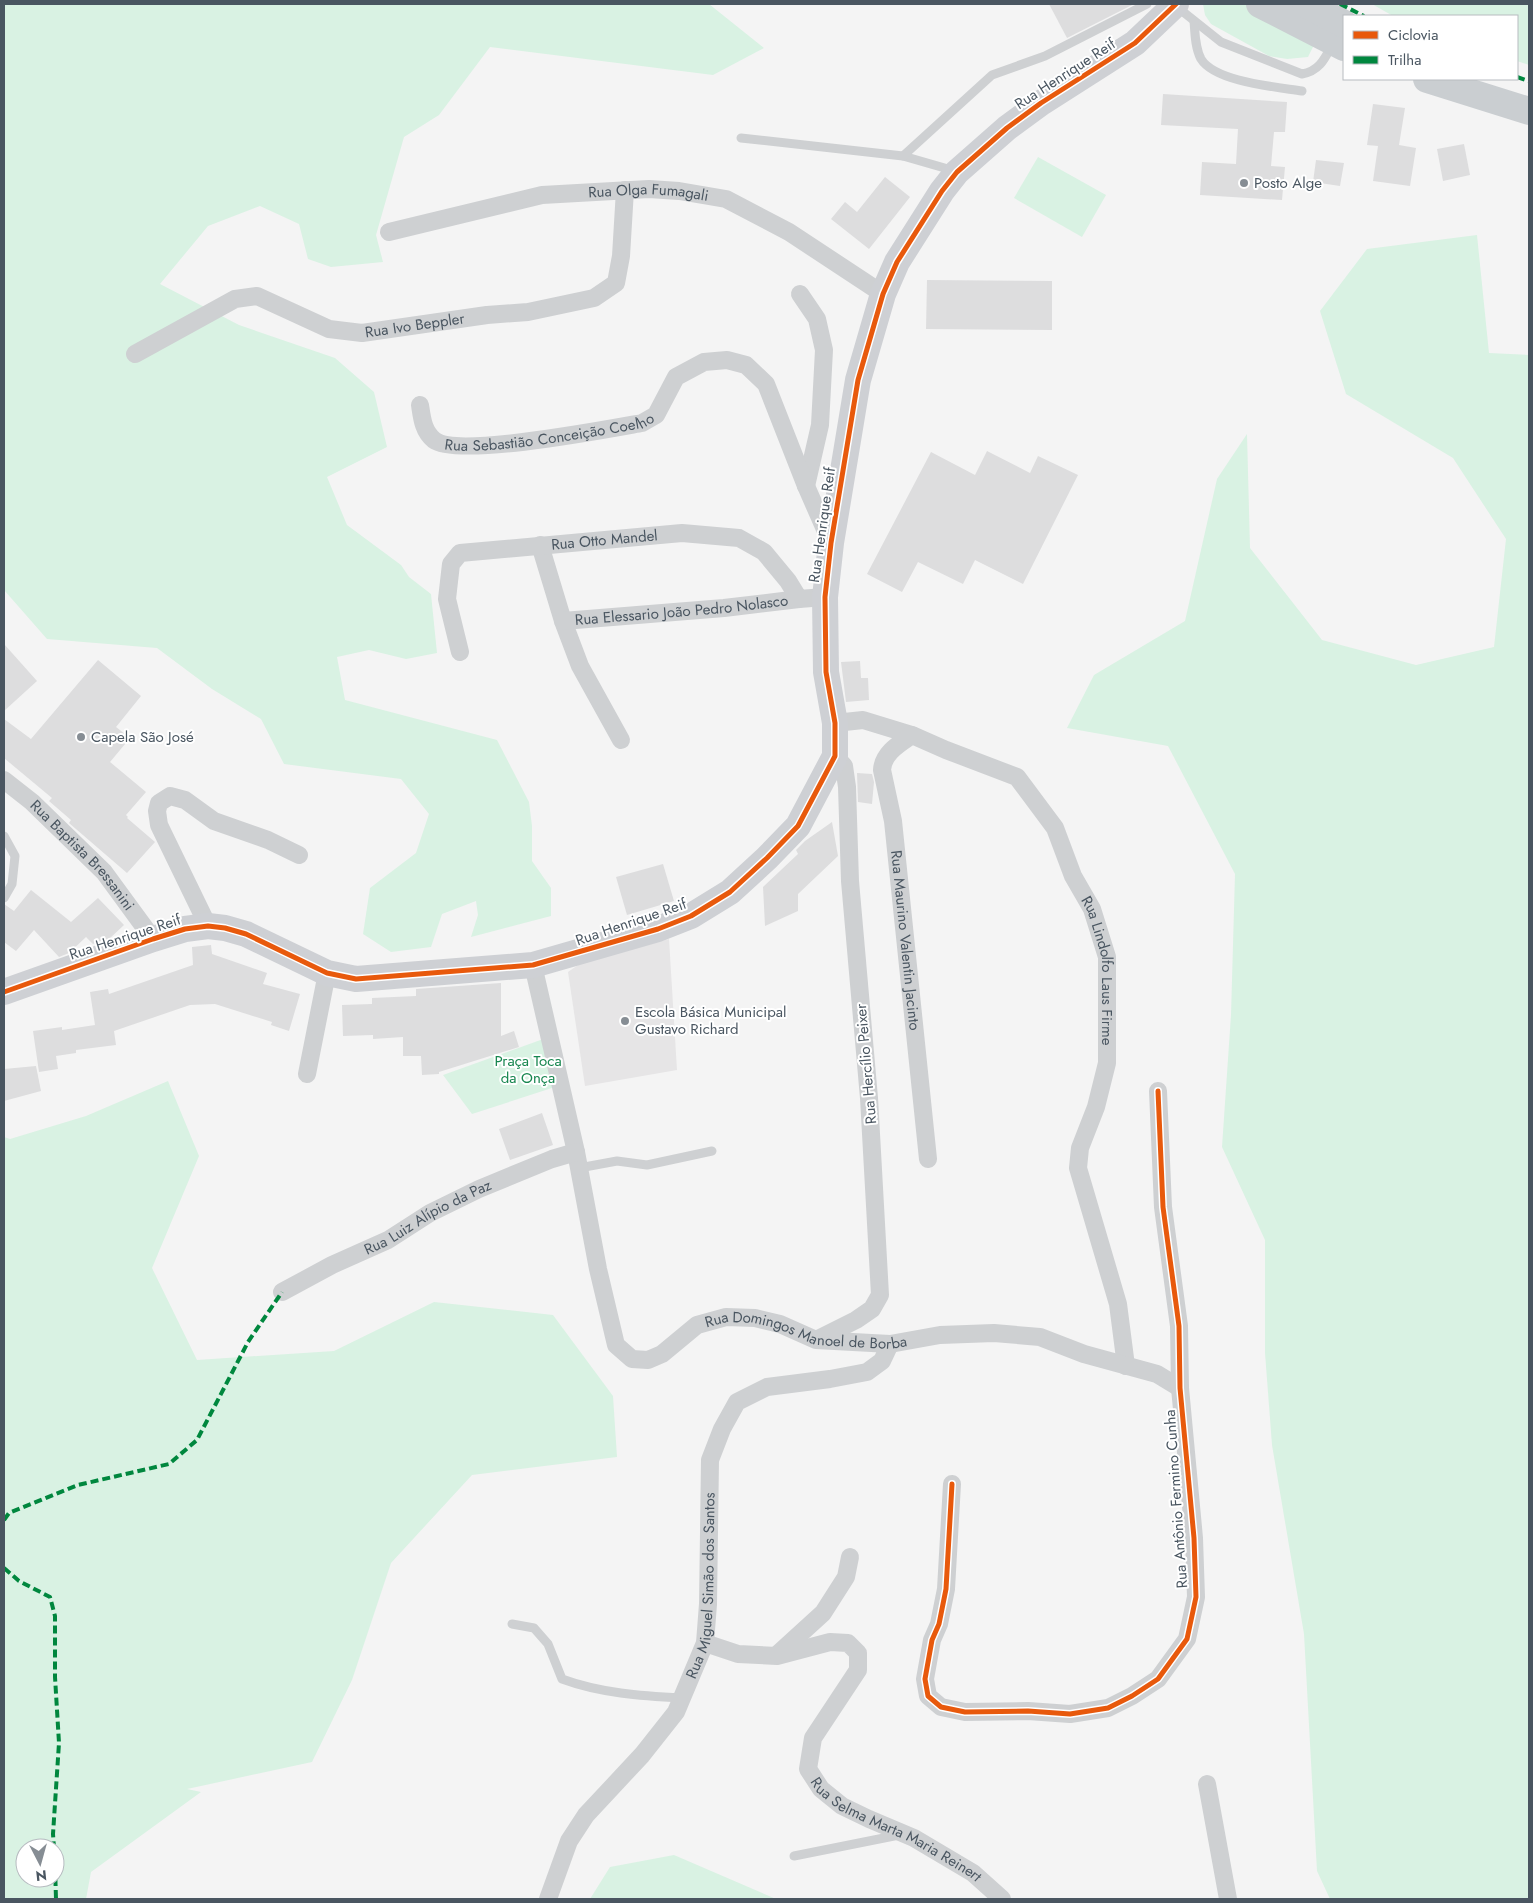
<svg xmlns="http://www.w3.org/2000/svg" width="1533" height="1903" font-family="Jost,sans-serif">
	<style>
		.education { fill: #e6e5e6 }
		.green { fill: #d9f2e3; fill-rule: evenodd }
		.building { fill: #ddddde }
		.lines { fill: none; stroke-linecap: round; stroke-linejoin: round }
		.lane { stroke: #ced0d2; stroke-width: 9 }
		.street { stroke: #ced0d2; stroke-width: 18 }
		.secondary { stroke: #ced0d4; stroke-width: 26 }
		.primary { stroke: #caced1; stroke-width: 28 }
		.quiet { stroke: #00873e; stroke-width: 4; stroke-dasharray: 8 4; stroke-linecap: butt }
		.cycleway-casing { stroke: #fff; stroke-width: 8 }
		.cycleway { stroke: #e8590c; stroke-width: 5 }
		.poi-dot { fill: #868d94; stroke: #fff; stroke-width: 2 }
		.labels { text-anchor: middle; dominant-baseline: central; stroke-width: 4; stroke-linejoin: round; paint-order: stroke }
		.street-label { font-size: 15px; fill: #4a5661; stroke: #fff }
		.poi-label { font-size: 15px; fill: #4a5661; stroke: #fff; text-anchor: start }
		.park-label { font-size: 15px; fill: #17864f; stroke: #fff }
	</style>
	<rect width="100%" height="100%" fill="#f4f4f4"/>
	<!-- education -->
	<path class="education" d="M669,939l8,131 -92,16 -17,-114 13,-9z"/>
	<!-- green -->
	<g class="green">
		<path d="M4,4h705l55,44 -51,27 -223,-28 -51,68 -35,22 -28,98 7,27 -52,5 -23,-8 -9,-35 -39,-18 -52,20 -48,58 79,41 96,33 39,34 13,55 -60,30 20,48 54,40 8,12 22,17 6,59 -31,6 -37,-9 -32,7 8,43 152,40 32,62 3,24v35l19,27v28l-80,21 7,-22 -2,-14 -34,13 -11,33 -40,5 -28,-18 7,-46 46,-35 13,-39 -28,-35 -117,-15 -23,-45 -49,-30 -55,-41 -110,-9 -43,-49z"/>
		<path d="M1203,4h41l69,35v8l-5,10 -21,2 -18,-3 -58,-32 -6,-9z"/>
		<path d="M1372,4h157v61l-12,-4v-45h-124z"/>
		<path d="M1038,157l68,38 -24,42 -68,-39z"/>
		<path d="M1477,235l12,118 40,2v1544h-199l-13,-28 -13,-237 -32,-189 -7,-92v-113l-43,-93 9,-132 4,-141 -67,-128 -101,-18 27,-53 91,-54 32,-142 30,-45 3,114 72,92 94,25 78,-18 12,-108 -53,-81 -107,-64 -26,-83 47,-62z"/>
		<path d="M546,1038l12,48 -86,28 -29,-39z"/>
		<path d="M168,1081l31,75 -47,112 45,92 137,-9 100,-49 119,13 60,81 4,61 -145,18 -81,88 -39,117 -40,82 -125,27 14,3 -110,80 -5,27h-82v-762l6,2 76,-23zM25,1848h30v30h-30z"/>
		<path d="M674,1855l102,44h-186l20,-32z"/>
	</g>
	<!-- building -->
	<g class="building">
		<path d="M1049,4h85l-67,34z"/>
		<path d="M1163,94l124,8 -2,30h-11l-3,34 14,1 -3,33 -82,-5 2,-33 34,2 2,-35 -77,-4z"/>
		<path d="M1373,104l32,4 -6,37 17,3 -6,38 -37,-5 5,-35 -11,-1z"/>
		<path d="M1464,144l6,31 -27,6 -6,-32z"/>
		<path d="M1316,160l28,3 -4,23 -27,-4z"/>
		<path d="M885,177l25,20 -41,52 -38,-30 14,-17 12,10z"/>
		<path d="M927,280l125,1v49l-126,-1z"/>
		<path d="M987,451l43,22 8,-17 40,19 -55,109 -48,-24 -12,24 -45,-22 -16,30 -35,-18 64,-122 44,23z"/>
		<path d="M4,644l33,37 -33,30z"/>
		<path d="M98,660l43,36 -25,31 14,11 -20,24 36,30 -20,23 2,2 -1,1 28,24 -28,31 -58,-50 2,-3 -22,-19 3,-3 -48,-40v-39l27,20z"/>
		<path d="M860,661l1,17h7l1,22 -23,2 -5,-40z"/>
		<path d="M857,773l15,1 2,8 -2,22 -14,-2z"/>
		<path d="M832,822l6,34 -40,38v17l-33,15 -2,-39 35,-33 -2,-4 9,-9z"/>
		<path d="M663,864l11,37 -47,14 -11,-38z"/>
		<path d="M31,890l40,32 27,-24 26,27 -15,14 -16,5 -7,-7 -17,16 -10,4 -25,-27 -18,21 -12,-9v-38l10,7z"/>
		<path d="M211,945l1,9 55,19 -4,11 37,10 -11,37 -18,-6 1,-3 -57,-18 -25,1 -76,26 2,14 -40,5v3l-20,3 2,13 -19,3 -6,-41 29,-4v3l33,-5 -5,-33 18,-3 1,5 84,-29 -1,-18z"/>
		<path d="M501,983v53l13,-5 5,16 -80,25v2l-17,1 -1,-19h-18v-19l-30,2v-4l-30,1 -1,-31 30,-1v-6l44,-2v-7z"/>
		<path d="M36,1066l5,25 -37,10v-32z"/>
		<path d="M542,1113l11,32 -43,15 -11,-31z"/>
	</g>
	<g class="lines">
		<!-- lane -->
		<g class="lane">
			<path d="M1177,7l44,35 81,32c18,-3 23,-16 31,-31"/>
			<path d="M1194,21c1,12 1,27 7,38 14,23 76,28 101,32"/>
			<path d="M741,138l162,18 52,15"/>
			<path d="M903,156l89,-81 53,-19 102,-52"/>
			<path d="M4,836l11,20 -3,28 -8,14"/>
			<path d="M579,1168l38,-7 30,4 65,-14"/>
			<path d="M512,1624l22,4 14,16 14,35c38,14 79,17 120,19"/>
			<path d="M794,1856l105,-21"/>
		</g>
		<!-- street -->
		<g class="street">
			<path id="s1" d="M389,232l153,-37 107,-6 30,2 47,8 63,33 94,62"/>
			<path d="M800,294l17,25 7,31 -4,75 -14,61"/>
			<path id="s2" d="M135,354l100,-55 22,-3 72,33 33,4 125,-18 41,-3 66,-14 22,-15 5,-27 4,-66"/>
			<path id="s3" d="M420,405c2,13 3,26 14,35 23,18 174,-11 208,-17l14,-8 20,-38 28,-15 23,-2 19,5 20,19 40,102 25,57"/>
			<path d="M540,545l23,76 17,45 41,74"/>
			<path id="s4" d="M563,621l161,-13 75,-9"/>
			<path id="s5" d="M460,652l-13,-53 4,-35 9,-11 222,-20 57,5 25,14 24,29 11,18 26,-2"/>
			<path id="s6" d="M835,723l28,-3 49,15 34,15 71,27 38,51 18,48 19,33 15,48v106l-11,44 -16,41 -2,20 40,136 8,62"/>
			<path id="s7" d="M912,735c-13,9 -29,18 -30,35l11,51 35,338"/>
			<path id="s8" d="M4,780l28,22 72,70 49,67"/>
			<path d="M208,926l-49,-101 -2,-14 2,-8 11,-7 15,4 29,21 54,19 31,15"/>
			<path id="s9" d="M533,965l43,187 22,117 18,76 16,14 16,1 14,-6 35,-29 29,-8 29,1 25,6 36,16 74,4 50,-9 54,-2 46,4 44,17 73,20 23,14"/>
			<path d="M307,1074l20,-101"/>
			<path id="s10" d="M282,1292l50,-27 56,-25 42,-27 49,-24 73,-30 24,-7"/>
			<path d="M818,1339l38,-19 16,-11 8,-14 -11,-197 -19,-217 -3,-94 -3,-21 -9,-10"/>
			<path d="M952,1484l-6,105 -7,35 -7,16 -7,39 3,17 13,11 24,5 63,-1 42,3 38,-6 24,-12 26,-17 29,-40 9,-42 -2,-59 -14,-150 -1,-62 -16,-119 -5,-116"/>
			<path id="s11" d="M705,1643l33,11 39,2 53,-14 18,1 10,10v17l-45,68 -5,31 13,20 21,17 27,13 45,19 59,35 29,26"/>
			<path d="M778,1654l45,-41 23,-36 4,-20"/>
			<path d="M1207,1784l21,115"/>
			<path id="s12" d="M548,1899l21,-58 17,-26 56,-60 34,-43 29,-69 3,-39 2,-144 12,-31 15,-27 30,-15 63,-8 37,-7 15,-11 8,-17"/>
		</g>
		<!-- secondary -->
		<path class="secondary" d="M4,992l149,-53 32,-10 23,-3 17,2 21,6 81,39 29,6 177,-14 125,-36 33,-13 39,-24 37,-34 31,-32 37,-70v-33l-9,-51 -1,-75 6,-54 27,-163 25,-86 14,-32 45,-71 15,-19 50,-44 34,-25 94,-60 41,-39"/>
		<!-- primary -->
		<g class="primary">
			<path d="M1260,4l84,43"/>
			<path d="M1306,4l38,20"/>
			<path d="M1427,79l102,32"/>
		</g>
		<!-- quiet -->
		<g class="quiet">
			<path d="M1340,4l24,12"/>
			<path d="M1517,77l12,4"/>
			<path d="M4,1520l5,-7 69,-28 91,-21 28,-24 51,-98 34,-50"/>
			<path d="M4,1568l15,13 31,16 5,19v61l4,66 -6,91 1,14"/>
			<path d="M55,1866l1,33"/>
		</g>
		<!-- cycleway casing -->
		<g class="cycleway-casing">
			<g id="cycleway">
				<path d="M4,992l149,-53 32,-10 23,-3 17,2 21,6 81,39 29,6 177,-14 125,-36 33,-13 39,-24 37,-34 31,-32 37,-70v-33l-9,-51 -1,-75 6,-54 27,-163 25,-86 14,-32 45,-71 15,-19 50,-44 34,-25 94,-60 41,-39"/>
				<path d="M952,1484l-6,105 -7,35 -7,16 -7,39 3,17 13,11 24,5 63,-1 42,3 38,-6 24,-12 26,-17 29,-40 9,-42 -2,-59 -14,-150 -1,-62 -16,-119 -5,-116"/>
			</g>
		</g>
		<!-- cycleway -->
		<use href="#cycleway" class="cycleway"/>
	</g>
	<!-- markers -->
	<g class="poi-dot">
		<circle cx="1244" cy="183" r="5"/>
		<circle cx="81" cy="737" r="5"/>
		<circle cx="625" cy="1021" r="5"/>
	</g>
	<g class="labels">
		<!-- street labels -->
		<g class="street-label">
			<text transform="translate(1065 74) rotate(-33)">Rua Henrique Reif</text>
			<text stroke="none"><textPath href="#s1" startOffset="264">Rua Olga Fumagali</textPath></text>
			<text stroke="none"><textPath href="#s2" startOffset="302">Rua Ivo Beppler</textPath></text>
			<text stroke="none"><textPath href="#s3" startOffset="156">Rua Sebastião Conceição Coelho</textPath></text>
			<text transform="translate(822 525) rotate(-82)">Rua Henrique Reif</text>
			<text stroke="none"><textPath href="#s5" startOffset="249">Rua Otto Mandel</textPath></text>
			<text stroke="none"><textPath href="#s4" startOffset="119">Rua Elessario João Pedro Nolasco</textPath></text>
			<text stroke="none"><textPath href="#s8" startOffset="109">Rua Baptista Bressanini</textPath></text>
			<text transform="translate(631 922) rotate(-19)">Rua Henrique Reif</text>
			<text transform="translate(125 937) rotate(-18)">Rua Henrique Reif</text>
			<text stroke="none"><textPath href="#s7" startOffset="220">Rua Maurino Valentin Jacinto</textPath></text>
			<text stroke="none"><textPath href="#s6" startOffset="408">Rua Lindolfo Laus Firme</textPath></text>
			<text transform="translate(866 1064) rotate(-95)">Rua Hercílio Peixer</text>
			<text stroke="none"><textPath href="#s10" startOffset="164">Rua Luiz Alípio da Paz</textPath></text>
			<text stroke="none"><textPath href="#s9" startOffset="599">Rua Domingos Manoel de Borba</textPath></text>
			<text transform="translate(1176 1499) rotate(-94)">Rua Antônio Fermino Cunha</text>
			<text stroke="none"><textPath href="#s12" startOffset="361">Rua Miguel Simão dos Santos</textPath></text>
			<text stroke="none"><textPath href="#s11" startOffset="400">Rua Selma Marta Maria Reinert</textPath></text>
		</g>
		<!-- poi labels -->
		<g class="poi-label">
			<text x="1254" y="183">Posto Alge</text>
			<text x="91" y="737">Capela São José</text>
			<text x="635" y="1012">Escola Básica Municipal<tspan x="635" dy="17">Gustavo Richard</tspan></text>
		</g>
		<!-- park labels -->
		<g class="park-label">
			<text x="528" y="1061">Praça Toca<tspan x="528" dy="17">da Onça</tspan></text>
		</g>
	</g>
	<!-- border -->
	<rect width="1533" height="1903" fill="none" stroke="#4a5661" stroke-width="10"/>
	<!-- legend -->
	<rect x="1343" y="15" width="175" height="65" fill="#ffffff" stroke="#b7bbc0"/>
	<rect x="1353" y="31" width="25" height="8" fill="#e8590c" stroke="#b7bbc0"/>
	<text x="1388" y="40" font-size="15" fill="#4a5661">Ciclovia</text>
	<rect x="1353" y="56" width="25" height="8" fill="#00873e" stroke="#b7bbc0"/>
	<text x="1388" y="65" font-size="15" fill="#4a5661">Trilha</text>
	<!-- north arrow -->
	<g transform="translate(40 1863) rotate(174)"><circle r="24" fill="#ffffff" stroke="#b7bbc0"/>
	<path d="M0-4L9 19L0 12L-9 19Z" fill="#868d94"/>
	<text y="-8" font-size="14" font-weight="bold" text-anchor="middle" fill="#4a5661">N</text>
	</g>
</svg>
